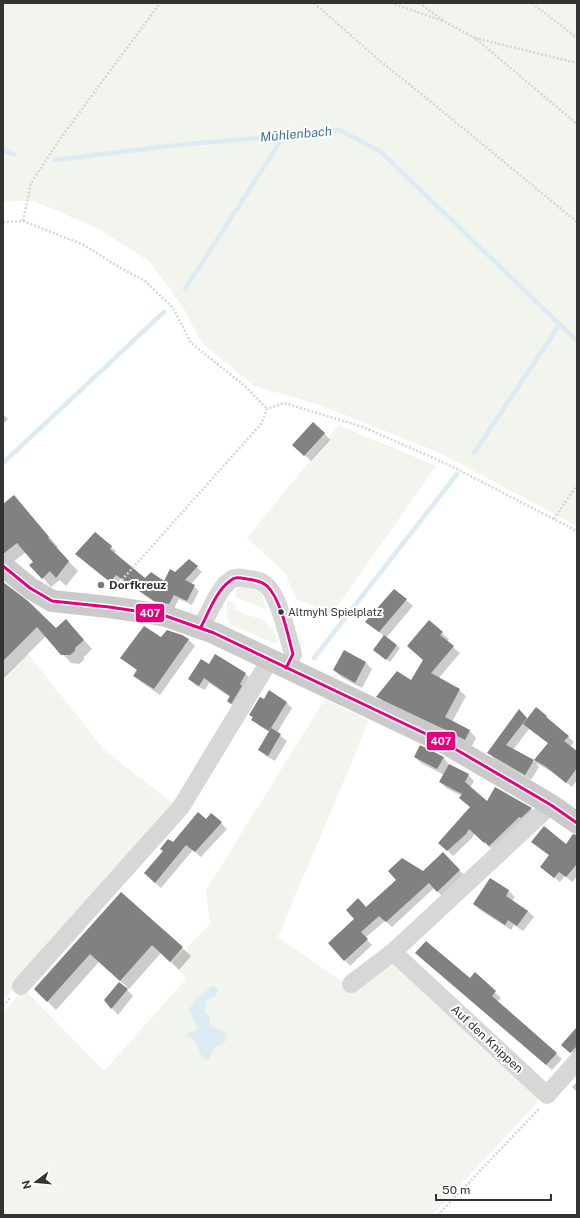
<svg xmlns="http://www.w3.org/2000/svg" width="580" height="1218" font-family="'Public Sans',sans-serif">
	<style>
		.green { fill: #f1f5ed }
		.water { fill: #ddebf3 }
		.shadow { fill: #0003; fill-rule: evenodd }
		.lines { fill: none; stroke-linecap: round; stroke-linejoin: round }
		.stream { stroke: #ddebf3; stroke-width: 4.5 }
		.building { fill: #818181 }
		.path { stroke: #d6d6d6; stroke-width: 2.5; stroke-dasharray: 2 2; stroke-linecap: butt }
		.minor { stroke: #d7d7d7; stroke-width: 18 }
		.major { stroke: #cacaca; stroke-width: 22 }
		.bus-1-casing { stroke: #fff; stroke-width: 6 }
		.bus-1 { stroke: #e5007d; stroke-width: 3 }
		.poi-dot { fill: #7a7a7a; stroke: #fff; stroke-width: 1.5 }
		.bus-dot { fill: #333; stroke: #fff; stroke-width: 1.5 }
		.labels { text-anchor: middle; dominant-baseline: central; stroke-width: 4; stroke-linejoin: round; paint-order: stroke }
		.bus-label { font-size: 11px; fill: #333; stroke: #fff; text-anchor: start }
		.poi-label { font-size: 12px; font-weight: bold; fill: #333; stroke: #fff; text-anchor: start }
		.street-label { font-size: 12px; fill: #333; stroke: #fff }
		.water-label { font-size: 13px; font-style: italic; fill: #3f7597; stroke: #fff }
		.line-badge { stroke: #fff; stroke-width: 1.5 }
		.badge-label { font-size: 11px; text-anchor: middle; font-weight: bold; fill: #fff }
	</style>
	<rect width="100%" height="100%" fill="#fff"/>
	<!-- green -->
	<g class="green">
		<path d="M3,3h574v523l-137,-73 -120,-48 -66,-19 -53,-44 -18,-35 -33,-45 -53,-34 -64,-27h-30z"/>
		<path d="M339,425l97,41 -104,148 -36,-15 -11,-26 -38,-35z"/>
		<path d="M247,586c16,7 16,8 19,24l-30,-13 -1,-6 4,-4z"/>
		<path d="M228,601l8,3 -1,6 31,11 4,8 3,-1 5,15h-5l-43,-19c-4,-8 -4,-14 -2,-23z"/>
		<path d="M28,654l48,60 27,35 71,55 -21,27 -150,170v-325z"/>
		<path d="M325,699l44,22 -91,216 66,46 45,-24 148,137 1,6 -106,113h-429v-203l21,-23 80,82 82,-92 -13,-17 37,-38 -4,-34z"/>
	</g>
	<!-- water -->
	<path class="water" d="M212,986l3,1 3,3 -2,5 -10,6 -1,13 5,1v9l3,3 12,5 2,7 -4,5 -8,3 -6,12 -3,1c-6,-3 -6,-10 -9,-15 -3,-5 -6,-7 -10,-10l2,-3 7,-1 1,-4 -8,-17c3,-6 9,-14 15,-18 3,-2 5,-3 8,-6z"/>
	<!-- shadow -->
	<g class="shadow">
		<path d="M3,414l5,5 -5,5z"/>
		<path d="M324,433l6,7 -19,21 -11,-10z"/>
		<path d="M3,506h20l35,41 -2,1 22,23 -12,15 -6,-6 -9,7 -8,-9 -8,-16 -9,-10 -13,10 -10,4z"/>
		<path d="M111,547l5,4 -2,3 31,26 19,3 25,-23 13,12 -11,12 8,7 -7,14 -13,-6 -5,9 -14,-2 -39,-27 -6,7 -33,-27z"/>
		<path d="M3,583l53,47h19l17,19 -8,8v3l-5,4 -8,-1 -25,-27 -43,43z"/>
		<path d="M394,590l19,16 -27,32 14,10 -10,14 -13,-10 7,-16 -18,-14z"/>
		<path d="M442,633l7,6 -2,3 13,11 -21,25 20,12 7,6 -14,26 18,9 6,7 -4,8 -88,-43 -6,-7 34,-15 11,-21 -15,-14z"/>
		<path d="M181,636l8,4 6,6 -35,49 -19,-13 -6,-6 3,-5 -16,-13 40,-20z"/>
		<path d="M344,651l22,12 6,6 -10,19 -21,-11 -7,-7z"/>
		<path d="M215,655l31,19 5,5 -18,27 -5,-6 2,-3 -21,-14 -4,7 -10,-5 -5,-6 19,-14z"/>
		<path d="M270,692l17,11 5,5 -15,25 10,8 -12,20 -9,-5 -7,-7 10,-17 -11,-7 -6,-6 1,-1 -3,-3 14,-15z"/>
		<path d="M519,711l9,9 18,-4 28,26 -4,5 7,5v28l-5,7 -20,-15 -16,-9 3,4 -8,13 -37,-21 -5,-6zM529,729l20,15 -15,18 -21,-12z"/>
		<path d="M421,746l23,12 5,7 19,10 6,6 -4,7 17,14 9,-14 35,21 6,6 -41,36 -5,-4 -1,1 -15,-15 -4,6 -18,17 -8,-8 26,-41 -9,-11 -16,-8 -5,-6 3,-7 -23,-12 -6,-6z"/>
		<path d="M206,821l15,2 6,6 -26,28 -8,-7 -32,38 -10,-9 22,-36z"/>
		<path d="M577,837v39l-5,6 -7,-6 -5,6 -13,-10 3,-16 -12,-9 28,-2z"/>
		<path d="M443,854l22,22 -22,21 -9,-9 -42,39 -7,-6 -20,17 7,7 -22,21 -5,-6 21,-52 57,-36z"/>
		<path d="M491,879l18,12 6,6 -3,4 16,10 6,6 -11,14 -9,-6 -3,5 -31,-20 -6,-6z"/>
		<path d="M121,893l70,63 -12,14 -18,-17 -32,36 -30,-27 -43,48 -21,-21z"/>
		<path d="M416,953l54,26 5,-5 26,24 -4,4 65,57 -10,11z"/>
		<path d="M127,990l6,6 -15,19 -13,-15z"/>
		<path d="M577,1028v24l-3,3 -12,-10z"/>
		<path d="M577,1082v10l-5,-5z"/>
	</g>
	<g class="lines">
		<!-- stream -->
		<g class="stream">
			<path d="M3,150l11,4"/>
			<path d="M54,160l133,-16 97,-8 56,-6 41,22 196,189"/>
			<path d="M185,289l99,-153"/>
			<path d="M474,453l86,-129"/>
			<path d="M3,463l161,-151"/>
			<path d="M314,658l143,-184"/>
		</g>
	</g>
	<!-- building -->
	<g class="building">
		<path d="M313,422l12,11 -21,23 -12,-11z"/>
		<path d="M14,495l35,42 -1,1 21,23 -13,17 -6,-7 -8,8 -13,-14 4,-3 -16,-19 -14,11v-50z"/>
		<path d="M95,532l17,14 -2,3 35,29 6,-6 13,9 6,-12 5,3 14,-13 9,7 -13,14 10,5 -8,16 -13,-6 -5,9 -15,-3 -38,-26 -6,7 -35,-28z"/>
		<path d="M3,582l25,19 28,27 10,-9 18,21 -9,8v3l-5,4h-9l-24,-28 -34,34z"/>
		<path d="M394,589l13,10 -28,33 -14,-10z"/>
		<path d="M429,620l14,12 -3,3 14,11 -23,27 29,16 -15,28 25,13 -5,10 -15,-8 -74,-35 21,-26 14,9 12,-20 -16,-14z"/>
		<path d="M144,626l17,11 6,-7 15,5 7,4 -35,50 -21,-13 4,-6 -17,-12z"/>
		<path d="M384,635l13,10 -11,15 -13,-10z"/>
		<path d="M344,650l22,12 -11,21 -22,-13z"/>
		<path d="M215,654l31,19 -6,11 2,2 -11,18 -4,-3 3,-5 -26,-18 -5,8 -11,-7 13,-20 8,5z"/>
		<path d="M269,690l18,12 -18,29 -18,-11 2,-3 -4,-2 11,-18 4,2z"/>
		<path d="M536,707l11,9 -1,1 23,19 -5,5 13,10v17l-11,15 -21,-17 -11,-6 14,-17 -25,-19z"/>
		<path d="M519,709l8,9 -21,27 28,15 -9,15 -38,-22z"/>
		<path d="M271,728l10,6 -13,22 -10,-6z"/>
		<path d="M420,745l24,12 -7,12 -23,-12z"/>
		<path d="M449,764l20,10 -4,8 22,19 8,-14 37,21 -11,10 -2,-1 -30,29 -4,-4 -1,1 -15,-14 -3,5 -19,17 -9,-8 32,-36 -11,-9 3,-4 -23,-12z"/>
		<path d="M198,812l8,7 5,-6 11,9 -27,30 -9,-7 -31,38 -11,-10 19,-22 -3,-2 8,-10 5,3z"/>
		<path d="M544,826l22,18 7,-10 4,1v29l-11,13 -7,-5 -5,6 -14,-11 9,-12 -18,-13z"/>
		<path d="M443,852l17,18 -23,22 -8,-9 -43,39 -7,-6 -18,16 7,7 -24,22 -16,-18 26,-24 -8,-9 12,-12 8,9 30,-27 -8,-9 14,-13 21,13z"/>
		<path d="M490,878l19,12 -3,6 22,15 -11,15 -9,-6 -3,5 -32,-21z"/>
		<path d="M121,892l62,55 -13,15 -18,-17 -32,36 -30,-27 -43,48 -13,-13z"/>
		<path d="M426,941l44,37 5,-6 21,19 -4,5 65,57 -11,12 -131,-112z"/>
		<path d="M119,982l9,7 -17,20 -7,-9z"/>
		<path d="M577,1027v19l-7,7 -9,-8z"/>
	</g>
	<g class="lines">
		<!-- path -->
		<g class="path">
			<path d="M314,3l66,58 50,40 147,121"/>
			<path d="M391,3l52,18"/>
			<path d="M419,3l28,20 28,15 102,86"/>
			<path d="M532,3l45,35"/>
			<path d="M475,38l102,25"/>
			<path d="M23,221l8,-38 29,-44 100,-136"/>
			<path d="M3,222l20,-1 61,24 33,21 28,15 28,27 18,35 54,43 22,23"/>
			<path d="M554,519l23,-34"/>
			<path d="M115,590l6,-9 140,-157 6,-15 17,-6 79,24 86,38 128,66"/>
			<path d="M3,1006l8,-9"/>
			<path d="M438,1215l102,-107"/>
		</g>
		<!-- minor -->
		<g class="minor">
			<path d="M201,627c8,-13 16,-35 27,-45 6,-6 13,-5 20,-3 7,0 15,3 20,8 11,11 20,50 25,67l-7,14"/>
			<path d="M551,805l-158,147 154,143 30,-34"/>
			<path d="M351,984l42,-32"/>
			<path d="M21,986l160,-179 89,-147"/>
		</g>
		<!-- major -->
		<path class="major" d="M3,566l27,22 22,13 57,6 54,8 51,18 231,110 106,62 26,18"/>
		<!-- bus-1 casing -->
		<g class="bus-1-casing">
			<g id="bus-1">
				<path d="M3,566l27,22 22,13 57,6 54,8 51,18 231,110 106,62 26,18"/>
				<path d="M201,627c8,-15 15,-36 29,-46 5,-5 11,-3 17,-2 7,1 14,2 20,7 14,13 21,50 26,68l-7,14"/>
			</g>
		</g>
		<!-- bus-1 -->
		<use href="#bus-1" class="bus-1"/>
	</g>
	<!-- markers -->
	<circle class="poi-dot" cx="101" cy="585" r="4"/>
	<circle class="bus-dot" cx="281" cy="612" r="3.5"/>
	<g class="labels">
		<!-- bus labels -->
		<g class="bus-label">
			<text x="288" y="612">Altmyhl Spielplatz</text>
		</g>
		<!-- poi labels -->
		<g class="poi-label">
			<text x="109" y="585">Dorfkreuz</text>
		</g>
		<!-- street labels -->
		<g class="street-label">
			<text transform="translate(487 1039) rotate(43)">Auf den Knippen</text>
		</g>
		<!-- water labels -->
		<g class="water-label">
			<text transform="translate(296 134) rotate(-5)">Mühlenbach</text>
		</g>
	</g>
	<g class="line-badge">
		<rect x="135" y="603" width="30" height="20" rx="4" fill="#e5007d"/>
		<rect x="426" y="731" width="30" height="20" rx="4" fill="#e5007d"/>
	</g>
	<g class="badge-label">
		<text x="150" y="617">407</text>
		<text x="441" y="745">407</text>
	</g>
	<!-- border -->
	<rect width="580" height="1218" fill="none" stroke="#333333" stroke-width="8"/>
	<!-- north arrow -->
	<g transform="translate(36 1182) rotate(254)" stroke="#ffffff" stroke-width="3" paint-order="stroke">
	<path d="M0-3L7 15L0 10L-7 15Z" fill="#333333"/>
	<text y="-6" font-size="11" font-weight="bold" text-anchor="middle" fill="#333333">N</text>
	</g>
	<!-- scale -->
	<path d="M436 1194v6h115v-6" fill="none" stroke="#333333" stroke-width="2"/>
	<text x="442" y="1194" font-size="12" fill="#333333" stroke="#ffffff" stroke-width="3" paint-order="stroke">50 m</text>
</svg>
